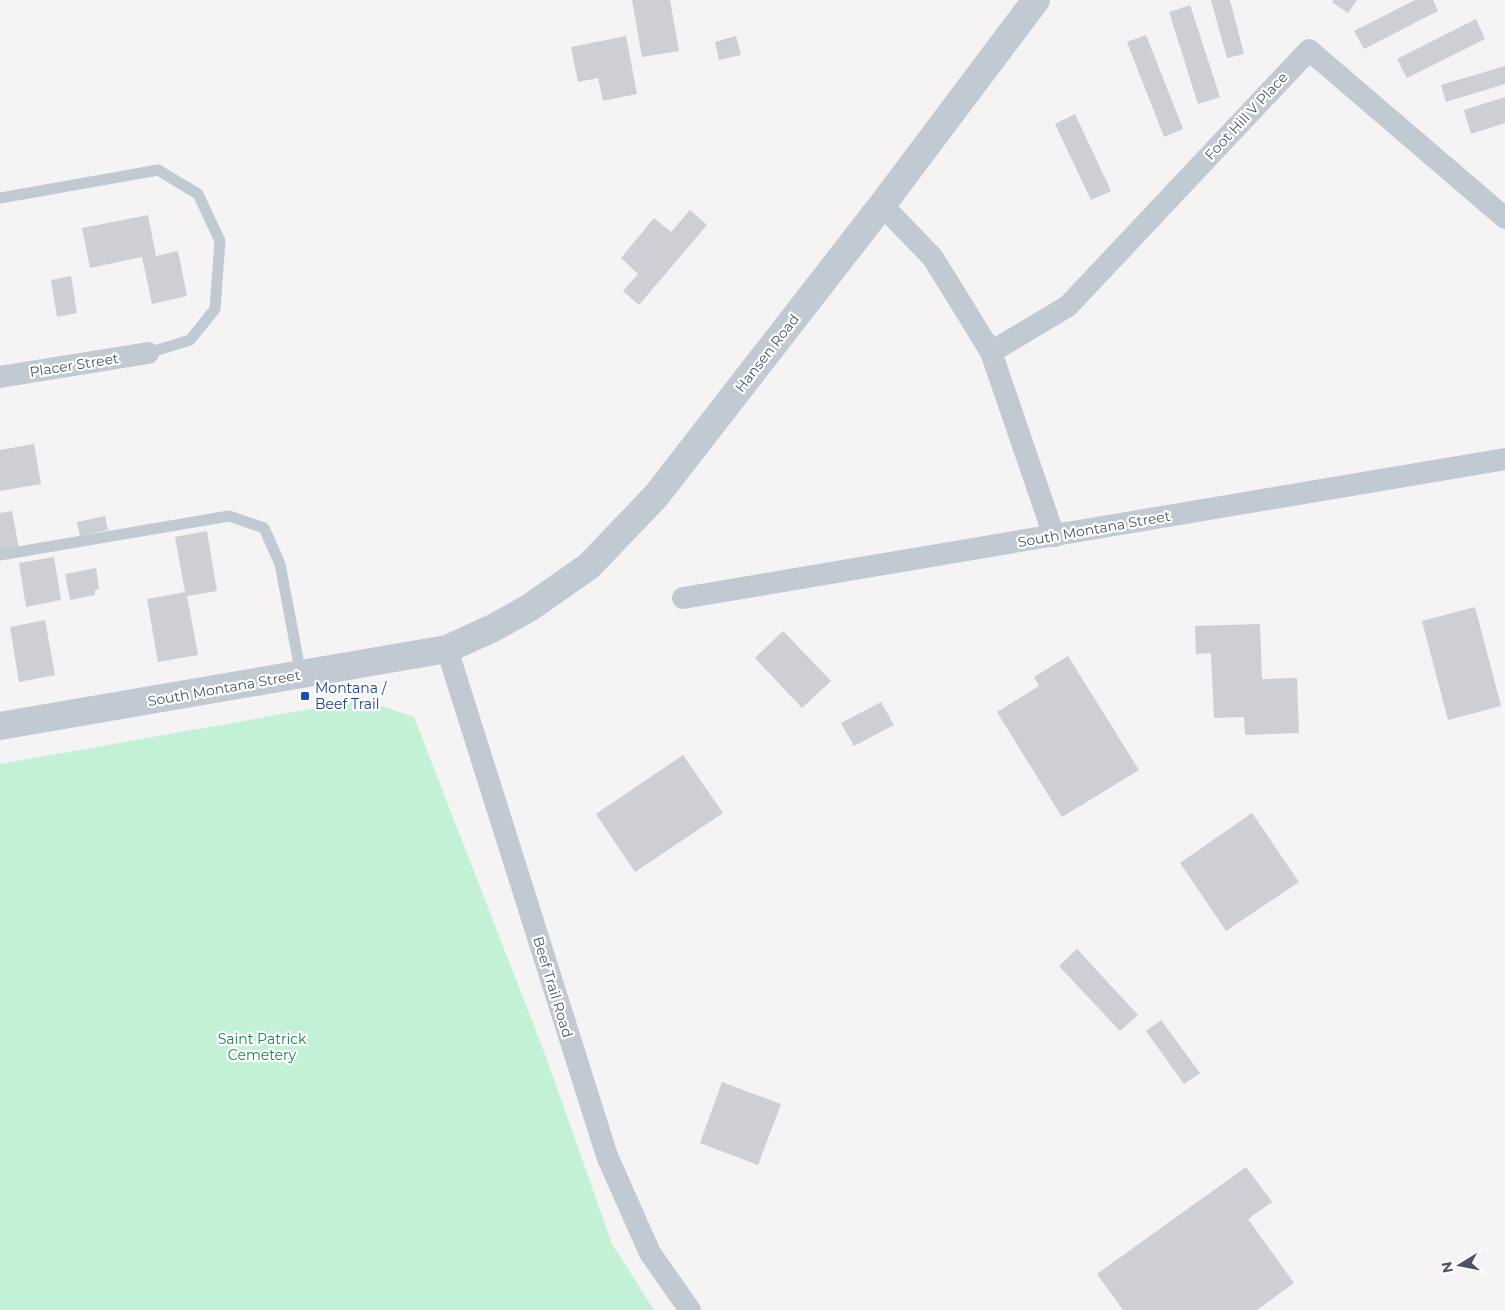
<svg xmlns="http://www.w3.org/2000/svg" width="1505" height="1310" font-family="Montserrat,sans-serif">
	<style>
		.green { fill: #c3f1d5 }
		.building { fill: #cdcfd5 }
		.lines { fill: none; stroke-linecap: round; stroke-linejoin: round }
		.service { stroke: #c1cad2; stroke-width: 11 }
		.minor { stroke: #c1cad2; stroke-width: 22 }
		.tertiary { stroke: #c1cad2; stroke-width: 28 }
		.transit-dot { fill: #1a4fb4; stroke: #fff; stroke-width: 2 }
		.labels { text-anchor: middle; dominant-baseline: central; stroke-width: 4.5; stroke-linejoin: round; paint-order: stroke }
		.street-label { font-size: 14px; fill: #4a5661; stroke: #fff }
		.transit-label { font-size: 14px; fill: #164399; stroke: #fff; text-anchor: start }
		.park-label { font-size: 14px; fill: #17864f; stroke: #fff }
	</style>
	<rect width="100%" height="100%" fill="#f5f3f3"/>
	<!-- green -->
	<path class="green" d="M362,700l52,17 132,340 66,187 42,66h-654v-546z"/>
	<!-- building -->
	<g class="building">
		<path d="M632,0h38l9,51 -37,6z"/>
		<path d="M1211,0h19l14,54 -17,4z"/>
		<path d="M1334,0h23l-9,13 -16,-11z"/>
		<path d="M1415,0h18l5,11 -74,38 -10,-18z"/>
		<path d="M1190,5l30,92 -22,7 -29,-92z"/>
		<path d="M1476,19l9,20 -78,39 -10,-19z"/>
		<path d="M1146,35l37,94 -19,8 -37,-95z"/>
		<path d="M626,36l11,58 -34,7 -5,-23 -20,4 -7,-35z"/>
		<path d="M736,36l5,19 -22,5 -4,-18z"/>
		<path d="M1505,66v18l-59,18 -5,-17z"/>
		<path d="M1505,97v26l-34,11 -7,-24z"/>
		<path d="M1075,114l36,77 -20,9 -36,-76z"/>
		<path d="M690,210l17,15 -68,80 -16,-14 15,-17 -17,-16 33,-40 17,14z"/>
		<path d="M148,215l8,41 22,-5 9,45 -35,8 -10,-47 -52,11 -8,-40z"/>
		<path d="M71,276l6,37 -20,4 -6,-37z"/>
		<path d="M34,444l7,40 -41,7v-41z"/>
		<path d="M12,511l7,38 -19,4v-40z"/>
		<path d="M105,516l3,14 -28,6 -3,-14z"/>
		<path d="M207,531l10,60 -30,5 11,59 -40,7 -11,-63 38,-7 -10,-55z"/>
		<path d="M54,557l7,43 -35,7 -7,-44z"/>
		<path d="M96,568l3,21 -4,1v5l-25,5 -5,-26z"/>
		<path d="M1475,607l26,99 -53,14 -26,-99z"/>
		<path d="M45,620l10,55 -36,7 -9,-55z"/>
		<path d="M1260,624l2,55 35,-1 2,55 -54,2 -1,-18 -30,1 -3,-65 -15,1 -1,-28z"/>
		<path d="M783,631l48,50 -29,27 -47,-50z"/>
		<path d="M1068,656l71,114 -77,47 -65,-105 42,-26 -5,-9z"/>
		<path d="M881,702l13,23 -40,21 -13,-23z"/>
		<path d="M683,755l40,58 -88,59 -39,-58z"/>
		<path d="M1252,813l47,69 -73,49 -46,-68z"/>
		<path d="M1077,949l61,66 -18,16 -61,-65z"/>
		<path d="M1161,1020l39,53 -16,11 -38,-53z"/>
		<path d="M722,1082l59,22 -23,61 -58,-22z"/>
		<path d="M1246,1167l26,35 -24,17 46,64 -37,27h-134l-26,-36z"/>
	</g>
	<g class="lines">
		<!-- service -->
		<g class="service">
			<path d="M0,198l158,-28 40,24 22,47 -5,68 -25,31 -42,13"/>
			<path d="M0,555l229,-39 35,12 16,36 21,111"/>
		</g>
		<!-- minor -->
		<g class="minor">
			<path d="M882,205l51,53 58,94 63,184"/>
			<path d="M991,352l77,-46 241,-256 196,168"/>
			<path d="M0,377l148,-24"/>
			<path d="M683,598l822,-139"/>
			<path d="M447,649l160,507 43,97 40,57"/>
		</g>
		<!-- tertiary -->
		<path class="tertiary" d="M0,726l447,-77 46,-21 36,-20 60,-42 67,-70 226,-291 154,-205"/>
	</g>
	<!-- markers -->
	<rect class="transit-dot" x="300" y="691" width="10" height="10" rx="2.5"/>
	<g class="labels">
		<!-- street labels -->
		<g class="street-label">
			<text transform="translate(1246 116) rotate(-47)">Foot Hill V Place</text>
			<text transform="translate(767 353) rotate(-52)">Hansen Road</text>
			<text transform="translate(74 365) rotate(-9)">Placer Street</text>
			<text transform="translate(1094 529) rotate(-10)">South Montana Street</text>
			<text transform="translate(224 688) rotate(-10)">South Montana Street</text>
			<text transform="translate(553 987) rotate(73)">Beef Trail Road</text>
		</g>
		<!-- transit labels -->
		<g class="transit-label">
			<text x="315" y="688">Montana /<tspan x="315" dy="16">Beef Trail</tspan></text>
		</g>
		<!-- park labels -->
		<g class="park-label">
			<text x="262" y="1039">Saint Patrick<tspan x="262" dy="16">Cemetery</tspan></text>
		</g>
	</g>
	<!-- north arrow -->
	<g transform="translate(1460 1265) rotate(260)" stroke="#ffffff" stroke-width="4" paint-order="stroke">
	<path d="M0-4L9 19L0 12L-9 19Z" fill="#4a5661"/>
	<text y="-8" font-size="14" font-weight="bold" text-anchor="middle" fill="#4a5661">N</text>
	</g>
</svg>
